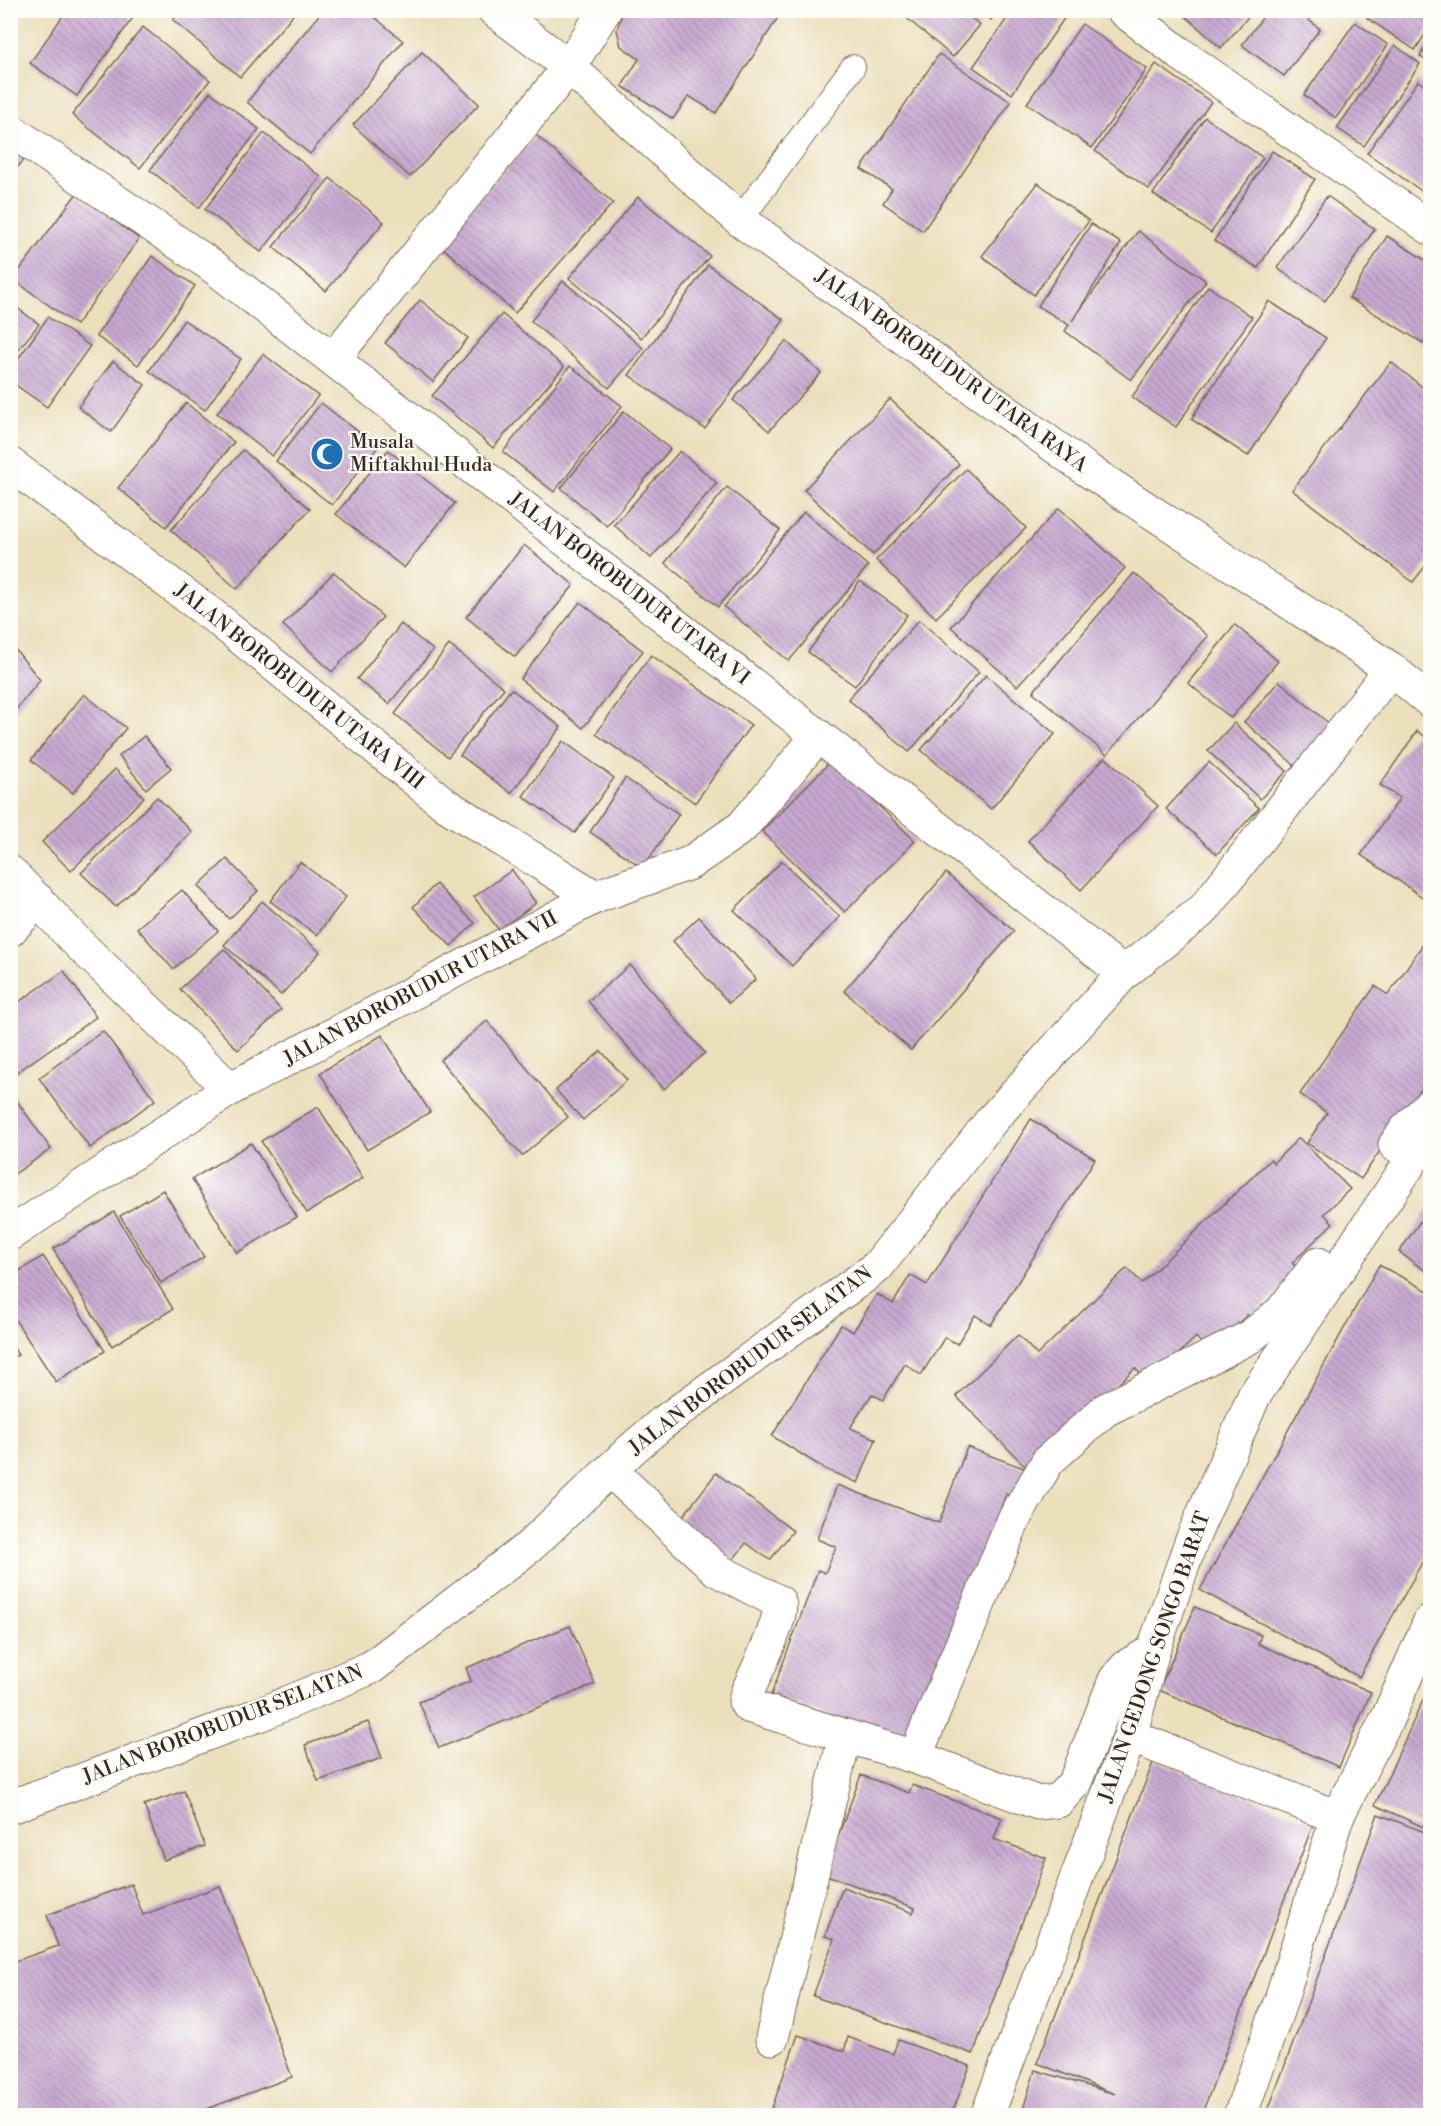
<svg xmlns="http://www.w3.org/2000/svg" width="1441" height="2126" font-family="'Libre Bodoni',serif">
	<style>
		.building { fill: url(#building-back-hatch) }
		.lines { fill: none; stroke-linecap: round; stroke-linejoin: round }
		.service-casing { stroke: #796955; stroke-width: 26 }
		.minor-casing { stroke: #796955; stroke-width: 35 }
		.service { stroke: #fff; stroke-width: 24 }
		.minor { stroke: #fff; stroke-width: 33 }
		.labels { text-anchor: middle; dominant-baseline: central; stroke-width: 4.5; stroke-linejoin: round; paint-order: stroke }
		.street-label { font-size: 20px; fill: #3b2a1e; stroke: #fdfcf7 }
		.poi-label { font-size: 20px; fill: #3b2a1e; stroke: #fdfcf7; text-anchor: start }
	</style>
	<defs>
		<pattern id="building-back-hatch" width="6" height="6" patternUnits="userSpaceOnUse" patternTransform="scale(1.5)"><rect width="6" height="6" fill="#c8a9d1"/><path d="M-1 5l2 2M0 0l6 6M5-1l2 2" fill="none" stroke="#a48aa9"/></pattern>
	</defs>
	<rect width="100%" height="100%" fill="#fdfcf7"/>
	<filter id="ink" filterUnits="userSpaceOnUse"><feTurbulence type="fractalNoise" baseFrequency=".0167" numOctaves="2"/><feDisplacementMap in="SourceGraphic" scale="12" xChannelSelector="R" yChannelSelector="G"/><feConvolveMatrix kernelMatrix="1 2 1 2 8 2 1 2 1" color-interpolation-filters="sRGB"/></filter>
	<filter id="wash" filterUnits="userSpaceOnUse"><feTurbulence type="fractalNoise" baseFrequency=".008" numOctaves="4" result="noise"/><feDisplacementMap in="SourceGraphic" scale="24" xChannelSelector="R" yChannelSelector="G"/><feGaussianBlur stdDeviation="1.35" result="paint"/><feColorMatrix in="noise" values="0 0 0 0 0 0 0 0 0 0 0 0 0 0 0 0 0 1.4 0 .05"/><feComposite in="paint" operator="in"/></filter>
	<g filter="url(#wash)">
		<rect width="100%" height="100%" fill="#ebdfbc"/>
		<g id="blocks">
			<!-- building -->
			<g class="building">
				<path d="M67,10h53l12,9 -55,77 -47,-33z"/>
				<path d="M182,10h115l-57,67 -67,-57z"/>
				<path d="M323,10h43l37,31 -93,113 -63,-52z"/>
				<path d="M623,10h160l-67,103 -27,-17 -16,23 -51,-33 17,-27 -18,-13 -4,-16z"/>
				<path d="M907,10h55l18,15 -27,32 -50,-42z"/>
				<path d="M980,10h19l-8,10z"/>
				<path d="M1013,10h57l-58,84 -39,-27z"/>
				<path d="M1179,10h75l-33,38z"/>
				<path d="M1268,10h28l24,19 -36,47 -42,-31z"/>
				<path d="M1372,10h58v17l-15,23 -48,-32z"/>
				<path d="M1355,22l33,23 -52,73 -32,-23z"/>
				<path d="M1082,24l65,45 -55,79 -65,-45z"/>
				<path d="M143,27l67,53 -70,88 -68,-53z"/>
				<path d="M1430,40v24l-10,-8z"/>
				<path d="M1395,45l25,19 -56,82 -27,-18z"/>
				<path d="M422,52l57,52 -69,73 -57,-52z"/>
				<path d="M939,54l72,48 -88,129 -40,-28 9,-14 -31,-20z"/>
				<path d="M1156,64l55,38 -62,87 -54,-38z"/>
				<path d="M1418,81l12,9v92l-7,10 -56,-39z"/>
				<path d="M210,92l49,37 -60,79 -49,-38z"/>
				<path d="M1205,117l58,41 -52,75 -58,-39z"/>
				<path d="M264,133l57,44 -60,75 -56,-43z"/>
				<path d="M536,135l77,68 -98,110 -76,-69z"/>
				<path d="M10,140l18,14 -18,23z"/>
				<path d="M1272,151l43,28 -57,89 -44,-27z"/>
				<path d="M330,178l54,44 -58,69 -53,-44z"/>
				<path d="M1038,183l51,38 -55,74 -52,-39z"/>
				<path d="M77,193l62,46 -63,86 -63,-46z"/>
				<path d="M1327,196l48,33 -50,72 -48,-33z"/>
				<path d="M638,197l72,59 -69,82 -72,-60z"/>
				<path d="M1091,224l30,19 -49,78 66,-90 68,50 -75,99 -66,-49 4,-6 -31,-19z"/>
				<path d="M1387,236l43,27v66l-7,14 -74,-45z"/>
				<path d="M152,256l43,30 -57,79 -42,-29z"/>
				<path d="M708,265l76,55 -79,109 -76,-54z"/>
				<path d="M563,281l80,67 -34,40 -78,-67z"/>
				<path d="M1208,286l44,31 -76,110 -44,-30z"/>
				<path d="M420,300l48,38 -35,44 -48,-39z"/>
				<path d="M1269,301l57,37 -78,118 -57,-37z"/>
				<path d="M10,303l29,21 -29,36z"/>
				<path d="M502,314l62,53 -71,81 -61,-52z"/>
				<path d="M48,317l42,29 -43,61 -37,-26v-11z"/>
				<path d="M184,320l57,39 -36,51 -56,-39z"/>
				<path d="M786,341l35,32 -52,58 -36,-31z"/>
				<path d="M263,354l55,42 -46,60 -55,-43z"/>
				<path d="M113,361l32,24 -34,47 -33,-25z"/>
				<path d="M1391,362l39,31v167l-17,22 -121,-92z"/>
				<path d="M570,366l52,40 -68,86 -51,-40z"/>
				<path d="M890,399l69,65 -86,91 -69,-65z"/>
				<path d="M186,403l48,39 -68,85 -48,-39z"/>
				<path d="M321,403l57,44 -46,58 -56,-44z"/>
				<path d="M624,411l46,38 -63,77 -46,-38z"/>
				<path d="M243,450l67,59 -73,80 -66,-59z"/>
				<path d="M388,450l67,53 -51,65 -68,-54z"/>
				<path d="M680,451l37,32 -66,75 -37,-33z"/>
				<path d="M966,469l60,59 -90,90 -60,-58z"/>
				<path d="M727,487l53,43 -62,77 -53,-44z"/>
				<path d="M1059,508l66,60 -108,118 -66,-59z"/>
				<path d="M804,512l64,54 -79,95 -65,-54z"/>
				<path d="M524,545l50,40 -59,72 -49,-40z"/>
				<path d="M334,572l49,45 -51,55 -49,-47z"/>
				<path d="M1134,573l74,63 -101,119 -74,-63z"/>
				<path d="M860,581l47,34 -52,71 -47,-34z"/>
				<path d="M580,602l63,49 -60,77 -63,-49z"/>
				<path d="M919,620l60,52 -70,80 -61,-53z"/>
				<path d="M401,624l32,26 -44,54 -32,-25z"/>
				<path d="M1235,625l43,36 -47,57 -43,-35z"/>
				<path d="M10,643l30,37 -30,37z"/>
				<path d="M449,645l55,43 -56,69 -53,-43z"/>
				<path d="M651,655l100,70 -56,78 -99,-69z"/>
				<path d="M986,675l69,59 -64,75 -70,-59z"/>
				<path d="M1279,681l54,46 -35,41 -54,-46z"/>
				<path d="M511,689l50,38 -50,66 -51,-38z"/>
				<path d="M84,694l42,34 -53,65 -42,-33z"/>
				<path d="M1234,723l53,48 -27,28 -52,-48z"/>
				<path d="M1417,731l13,9v162l-69,-47 39,-57 -20,-13z"/>
				<path d="M144,736l27,32 -25,21 -27,-33z"/>
				<path d="M563,741l51,37 -39,55 -52,-37z"/>
				<path d="M1105,757l53,49 -77,84 -53,-49z"/>
				<path d="M832,760l83,81 -70,71 -83,-81z"/>
				<path d="M1209,762l50,46 -42,46 -51,-45z"/>
				<path d="M115,769l29,28 -73,74 -29,-29z"/>
				<path d="M625,778l54,36 -36,54 -53,-36z"/>
				<path d="M157,797l35,35 -76,75 -35,-34z"/>
				<path d="M227,859l31,32 -29,28 -31,-33z"/>
				<path d="M782,861l58,56 -48,49 -58,-56z"/>
				<path d="M300,862l46,35 -29,38 -47,-34z"/>
				<path d="M512,870l24,33 -37,27 -25,-33z"/>
				<path d="M946,873l68,58 -103,119 -67,-59z"/>
				<path d="M436,884l39,39 -24,23 -38,-39z"/>
				<path d="M182,890l36,41 -45,38 -36,-41z"/>
				<path d="M262,901l58,51 -39,43 -57,-50z"/>
				<path d="M699,917l57,62 -27,24 -56,-62z"/>
				<path d="M1430,934v142l-69,103 -54,-36 20,-30 -27,-19 75,-108 13,9z"/>
				<path d="M224,949l57,61 -43,40 -58,-61z"/>
				<path d="M630,965l75,88 -41,36 -76,-88z"/>
				<path d="M64,971l32,46 -86,60v-69z"/>
				<path d="M487,1021l81,96 -46,39 -82,-96z"/>
				<path d="M103,1031l52,69 -65,48 -51,-70z"/>
				<path d="M382,1035l48,77 -63,38 -47,-77z"/>
				<path d="M601,1051l26,29 -44,40 -27,-30z"/>
				<path d="M10,1091l41,58 -41,28z"/>
				<path d="M318,1107l45,71 -56,35 -46,-72z"/>
				<path d="M1031,1119l64,40 -104,166 -16,-10 -18,29 -12,-7 -24,38 -16,-11 -22,36 -11,-6 -22,34 26,11 -18,44 -33,-14 -53,-33 69,-111 12,7 24,-38 16,10 17,-29 17,10z"/>
				<path d="M1299,1138l51,51 -26,25 9,9 -41,40 8,8 -49,47 -4,-3 -38,37 -13,-15 -47,46 -14,-15 -106,102 -11,29 -12,-5 -96,254 -139,-53 47,-125 7,3 11,-26 -19,-8 20,-54 102,38 28,-76 62,23 -73,-74 62,-61 19,20 90,-87 15,15 129,-124 2,4z"/>
				<path d="M251,1143l46,74 -60,36 -45,-74z"/>
				<path d="M163,1190l41,67 -43,26 -41,-67z"/>
				<path d="M1430,1207v67l-31,-22z"/>
				<path d="M114,1212l59,97 -61,37 -59,-97z"/>
				<path d="M43,1256l62,95 -49,31 -46,-70v-35z"/>
				<path d="M1379,1265l51,27v256l-71,129 -159,-87z"/>
				<path d="M10,1342l8,13 -8,3z"/>
				<path d="M716,1473l77,58 -23,29 -24,-17 -14,18 -52,-41z"/>
				<path d="M1195,1607l66,28 -3,9 113,48 -32,75 -180,-77z"/>
				<path d="M570,1626l25,58 -156,64 -20,-46 52,-21 -5,-13z"/>
				<path d="M1430,1685v145l-55,-25z"/>
				<path d="M368,1722l14,36 -64,23 -13,-36z"/>
				<path d="M1154,1760l160,62 -113,294h-180l14,-46 80,24 -78,-31z"/>
				<path d="M861,1775l48,18 3,-8 90,33 -8,21 52,19 -73,196 -160,-58 21,-57 -9,-3 18,-49 70,26 2,-5 -91,-34z"/>
				<path d="M184,1791l21,55 -41,14 -20,-55z"/>
				<path d="M1378,1814l52,20v282h-164z"/>
				<path d="M131,1884l12,31 77,-29 72,191 -104,39h-170l-8,-20v-133l48,-17 -11,-31z"/>
				<path d="M798,2035l46,16 4,-14 45,17 5,-14 72,26 -19,50h-182z"/>
			</g>
		</g>
	</g>
	<g filter="url(#ink)">
		<use href="#blocks" fill-opacity="0" stroke="#796955" stroke-width="1.5"/>
		<g class="lines">
			<!-- service casing -->
			<g class="service-casing">
				<path id="service" d="M740,220l113,-153"/>
			</g>
			<!-- minor casing -->
			<g class="minor-casing">
				<g id="minor">
					<path d="M494,10l75,57 171,153 346,249 305,200 39,32"/>
					<path d="M1123,10l56,43 251,175"/>
					<path d="M10,130l201,135 913,708"/>
					<path d="M333,359l236,-292 36,-57"/>
					<path d="M10,464l210,157 226,184 149,92"/>
					<path d="M10,872l68,71 152,146"/>
					<path d="M10,930l28,-30"/>
					<path d="M1395,1145l10,-14 25,-26"/>
					<path d="M10,1234l220,-145 365,-192 95,-34 52,-36 76,-91"/>
					<path d="M610,1470l107,100 62,32c6,14 -25,74 -32,91l-2,8 3,5 167,51 123,46 20,-2 17,-19 40,-102 12,-14 26,-15"/>
					<path d="M1130,1736l207,81"/>
					<path d="M915,1757l99,-238 34,-58 57,-51 145,-73 31,-25 37,-48"/>
					<path d="M10,1807l256,-95 106,-45 158,-121 102,-97 29,-25 216,-157 114,-146 133,-148 80,-64 187,-240"/>
					<path d="M772,2038l73,-302"/>
					<path d="M987,2116l143,-380 23,-85 38,-109 63,-146 176,-263"/>
					<path d="M1240,2116l40,-113 57,-186 51,-100 42,-96"/>
				</g>
			</g>
			<!-- service -->
			<use href="#service" class="service"/>
			<!-- minor -->
			<use href="#minor" class="minor"/>
		</g>
	</g>
	<!-- icons -->
	<defs>
		<g id="mosque-disc" transform="scale(1.725)"><circle r="9.5" fill="#1f6fb2" stroke="#fdfcf7"/><path d="M3.5-4.9A6 6 0 1 0 3.5 4.9A5 5 0 1 1 3.5-4.9Z" fill="#fff"/></g>
	</defs>
	<g fill-rule="evenodd">
		<use href="#mosque-disc" x="327" y="454"/>
	</g>
	<g class="labels">
		<!-- street labels -->
		<g class="street-label">
			<text transform="translate(951 371) rotate(36)">JALAN BOROBUDUR UTARA RAYA</text>
			<text transform="translate(629 589) rotate(38)">JALAN BOROBUDUR UTARA VI</text>
			<text transform="translate(299 687) rotate(39)">JALAN BOROBUDUR UTARA VIII</text>
			<text transform="translate(421 989) rotate(-28)">JALAN BOROBUDUR UTARA VII</text>
			<text transform="translate(751 1361) rotate(-37)">JALAN BOROBUDUR SELATAN</text>
			<text transform="translate(1155 1657) rotate(-71)">JALAN GEDONG SONGO BARAT</text>
			<text transform="translate(223 1725) rotate(-21)">JALAN BOROBUDUR SELATAN</text>
		</g>
		<!-- poi labels -->
		<g class="poi-label">
			<text x="350" y="442">Musala<tspan x="350" dy="23">Miftakhul Huda</tspan></text>
		</g>
	</g>
	<!-- margin -->
	<rect width="1441" height="2126" fill="none" stroke="#fdfcf7" stroke-width="36"/>
</svg>
